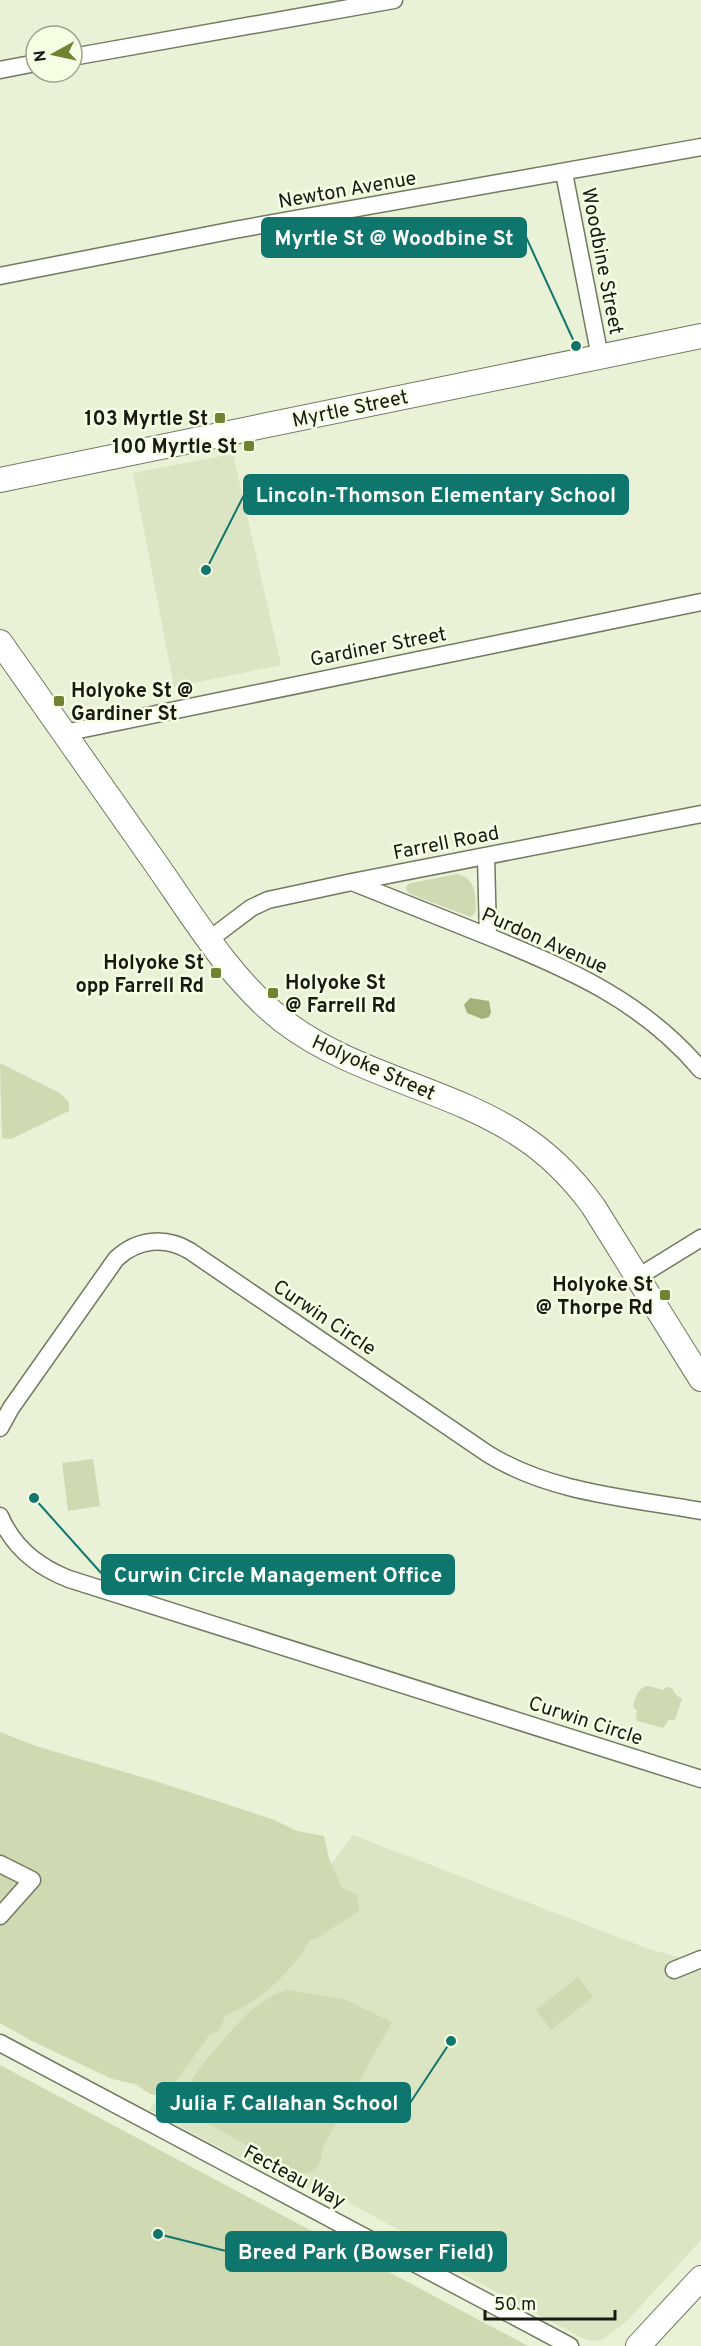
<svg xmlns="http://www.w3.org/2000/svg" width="701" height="2346" font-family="Overpass,sans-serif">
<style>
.built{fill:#dbe5c3}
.green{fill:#cfdab2}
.water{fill:#a3b278}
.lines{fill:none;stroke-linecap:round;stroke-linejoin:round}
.street-casing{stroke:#727961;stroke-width:19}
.secondary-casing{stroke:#727961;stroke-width:26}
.street{stroke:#fff;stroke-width:16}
.secondary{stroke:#fff;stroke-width:24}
.poi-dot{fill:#718333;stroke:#f6fee4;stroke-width:2}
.labels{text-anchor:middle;stroke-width:5;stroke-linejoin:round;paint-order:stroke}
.street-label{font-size:20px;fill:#181a11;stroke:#f6fee4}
.poi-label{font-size:20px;font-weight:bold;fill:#181a11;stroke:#f6fee4;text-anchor:end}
.leader{fill:none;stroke:#0f766e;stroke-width:2}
.callout-dot{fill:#0f766e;stroke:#f6fee4;stroke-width:2}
.callout{fill:#0f766e;stroke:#0f766e;stroke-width:2}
.callout-label{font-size:21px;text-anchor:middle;font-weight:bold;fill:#fff}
</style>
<rect width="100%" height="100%" fill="#e9f1d6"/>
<!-- built -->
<path class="built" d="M 233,454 L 281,665 L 174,687 L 133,473 Z
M 353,1835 L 649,1949 L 685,1959 L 701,1972 L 701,2240 L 627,2321 L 602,2340 L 591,2341 L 580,2337 L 455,2270 L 405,2233 L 312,2183 L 309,2187 L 235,2156 L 149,2110 Z"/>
<!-- green -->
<path class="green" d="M 458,874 C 477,880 475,895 476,911 L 471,917 L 410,894 L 406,890 L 407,885 L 411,883 Z
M 0,1063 L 60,1093 L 69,1102 L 69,1111 L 11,1139 L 2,1138 Z
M 93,1459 L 100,1506 L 68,1511 L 62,1463 Z
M 649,1686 L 663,1690 L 667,1687 L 672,1688 L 675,1694 L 682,1699 L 675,1720 L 669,1720 L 663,1728 L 638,1721 L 636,1719 L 637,1710 L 633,1707 C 636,1697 637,1687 649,1686 Z
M 0,1732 L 39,1747 L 152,1780 L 272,1819 L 297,1831 L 324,1836 L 329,1858 L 341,1887 L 357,1895 L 359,1911 L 317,1938 L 310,1940 C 291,1973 261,2001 226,2015 L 219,2031 L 210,2034 L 165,2097 L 150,2094 L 135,2084 L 112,2079 L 32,2041 L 0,2023 Z
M 578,1977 L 593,1997 L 551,2030 L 536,2010 Z
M 290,1990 L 346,2000 L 392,2022 L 323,2147 C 320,2166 317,2178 294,2172 L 191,2114 C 188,2108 185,2098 186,2091 C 188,2078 241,2018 253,2009 C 263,2001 277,1991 290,1990 Z
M 0,2065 L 528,2346 L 0,2346 Z"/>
<!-- water -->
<path class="water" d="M 470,998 L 489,1001 L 491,1012 L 489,1017 L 482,1019 L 467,1013 L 464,1005 Z"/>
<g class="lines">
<defs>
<path id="street" d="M 72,57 L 394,0
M 0,70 L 36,63
M 564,173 L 600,357
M 0,276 L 234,230 L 701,147
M 64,733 L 701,602
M 486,856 L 488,936
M 352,882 C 397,900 442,918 487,936 C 569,969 643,1001 701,1070
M 210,939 L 251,908 L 268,900 L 352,882 L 701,814
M 638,1277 L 701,1238
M 0,1428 L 11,1408 L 116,1259 C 137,1239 165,1236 190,1251 L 488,1454 C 551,1493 629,1498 701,1511
M 0,1516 C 13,1547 38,1567 69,1579 L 701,1779
M 0,1864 L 32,1880 L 0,1916
M 674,1970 L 701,1959
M 0,2043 L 570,2346"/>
<path id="secondary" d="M 0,480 L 701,336
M 0,642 C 51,715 103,788 154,861 C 192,915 229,978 282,1020 C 353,1075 445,1087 518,1134 C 548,1153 572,1177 593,1206 L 701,1379
M 638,2346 L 701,2278"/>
</defs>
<!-- street casing -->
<use href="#street" class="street-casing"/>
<!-- secondary casing -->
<use href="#secondary" class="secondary-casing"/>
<!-- street -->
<use href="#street" class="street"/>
<!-- secondary -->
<use href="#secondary" class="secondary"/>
</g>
<!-- markers -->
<g class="poi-dot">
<rect x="214" y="412" width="12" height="12" rx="3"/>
<rect x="243" y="440" width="12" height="12" rx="3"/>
<rect x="53" y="695" width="12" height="12" rx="3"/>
<rect x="210" y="967" width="12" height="12" rx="3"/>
<rect x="267" y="987" width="12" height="12" rx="3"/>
<rect x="659" y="1289" width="12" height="12" rx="3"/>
</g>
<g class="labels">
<!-- street labels -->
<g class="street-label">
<text transform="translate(347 189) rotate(-10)" y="7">Newton Avenue</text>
<text transform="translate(603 261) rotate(79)" y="7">Woodbine Street</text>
<text transform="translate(350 408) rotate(-12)" y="7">Myrtle Street</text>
<text transform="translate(378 646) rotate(-11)" y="7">Gardiner Street</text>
<text transform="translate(446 842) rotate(-11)" y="7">Farrell Road</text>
<text transform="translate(545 940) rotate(24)" y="7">Purdon Avenue</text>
<text transform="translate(374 1067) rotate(24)" y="7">Holyoke Street</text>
<text transform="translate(325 1317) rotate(34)" y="7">Curwin Circle</text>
<text transform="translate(586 1720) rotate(18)" y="7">Curwin Circle</text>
<text transform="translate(295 2176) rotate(28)" y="7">Fecteau Way</text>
</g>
<!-- poi labels -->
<g class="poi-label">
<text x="208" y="425">103 Myrtle St</text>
<text x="237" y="453">100 Myrtle St</text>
<text x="71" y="697" text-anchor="start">Holyoke St @<tspan x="71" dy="23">Gardiner St</tspan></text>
<text x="204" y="969">Holyoke St<tspan x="204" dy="23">opp Farrell Rd</tspan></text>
<text x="285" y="989" text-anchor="start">Holyoke St<tspan x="285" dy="23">@ Farrell Rd</tspan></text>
<text x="653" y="1291">Holyoke St<tspan x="653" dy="23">@ Thorpe Rd</tspan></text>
</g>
</g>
<!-- callouts -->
<path class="leader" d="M576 346L526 237M206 570L244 495M34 1498L102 1574M451 2041L410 2103M158 2234L226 2251"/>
<g class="callout-dot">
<circle cx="576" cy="346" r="6"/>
<circle cx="206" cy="570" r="6"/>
<circle cx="34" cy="1498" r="6"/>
<circle cx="451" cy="2041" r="6"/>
<circle cx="158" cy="2234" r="6"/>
</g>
<g class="callout">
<rect x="262" y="218" width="264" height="39" rx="6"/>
<rect x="244" y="475" width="384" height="39" rx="6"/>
<rect x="102" y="1555" width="352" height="39" rx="6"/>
<rect x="157" y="2083" width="253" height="39" rx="6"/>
<rect x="226" y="2232" width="280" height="39" rx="6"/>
</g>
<g class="callout-label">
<text x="394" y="245">Myrtle St @ Woodbine St</text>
<text x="436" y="502">Lincoln-Thomson Elementary School</text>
<text x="278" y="1582">Curwin Circle Management Office</text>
<text x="284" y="2110">Julia F. Callahan School</text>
<text x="366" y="2259">Breed Park (Bowser Field)</text>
</g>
<!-- north arrow -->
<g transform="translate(54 54) rotate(262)"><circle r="28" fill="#f6fee4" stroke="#9da390" stroke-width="1.5"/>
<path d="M0-4.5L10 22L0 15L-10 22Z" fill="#718333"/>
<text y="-9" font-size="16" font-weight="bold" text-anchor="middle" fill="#181a11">N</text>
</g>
<!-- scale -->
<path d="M485 2310v9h130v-9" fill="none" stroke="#181a11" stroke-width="3"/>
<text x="494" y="2310" font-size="18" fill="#181a11" stroke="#f6fee4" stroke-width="4.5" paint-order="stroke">50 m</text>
</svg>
